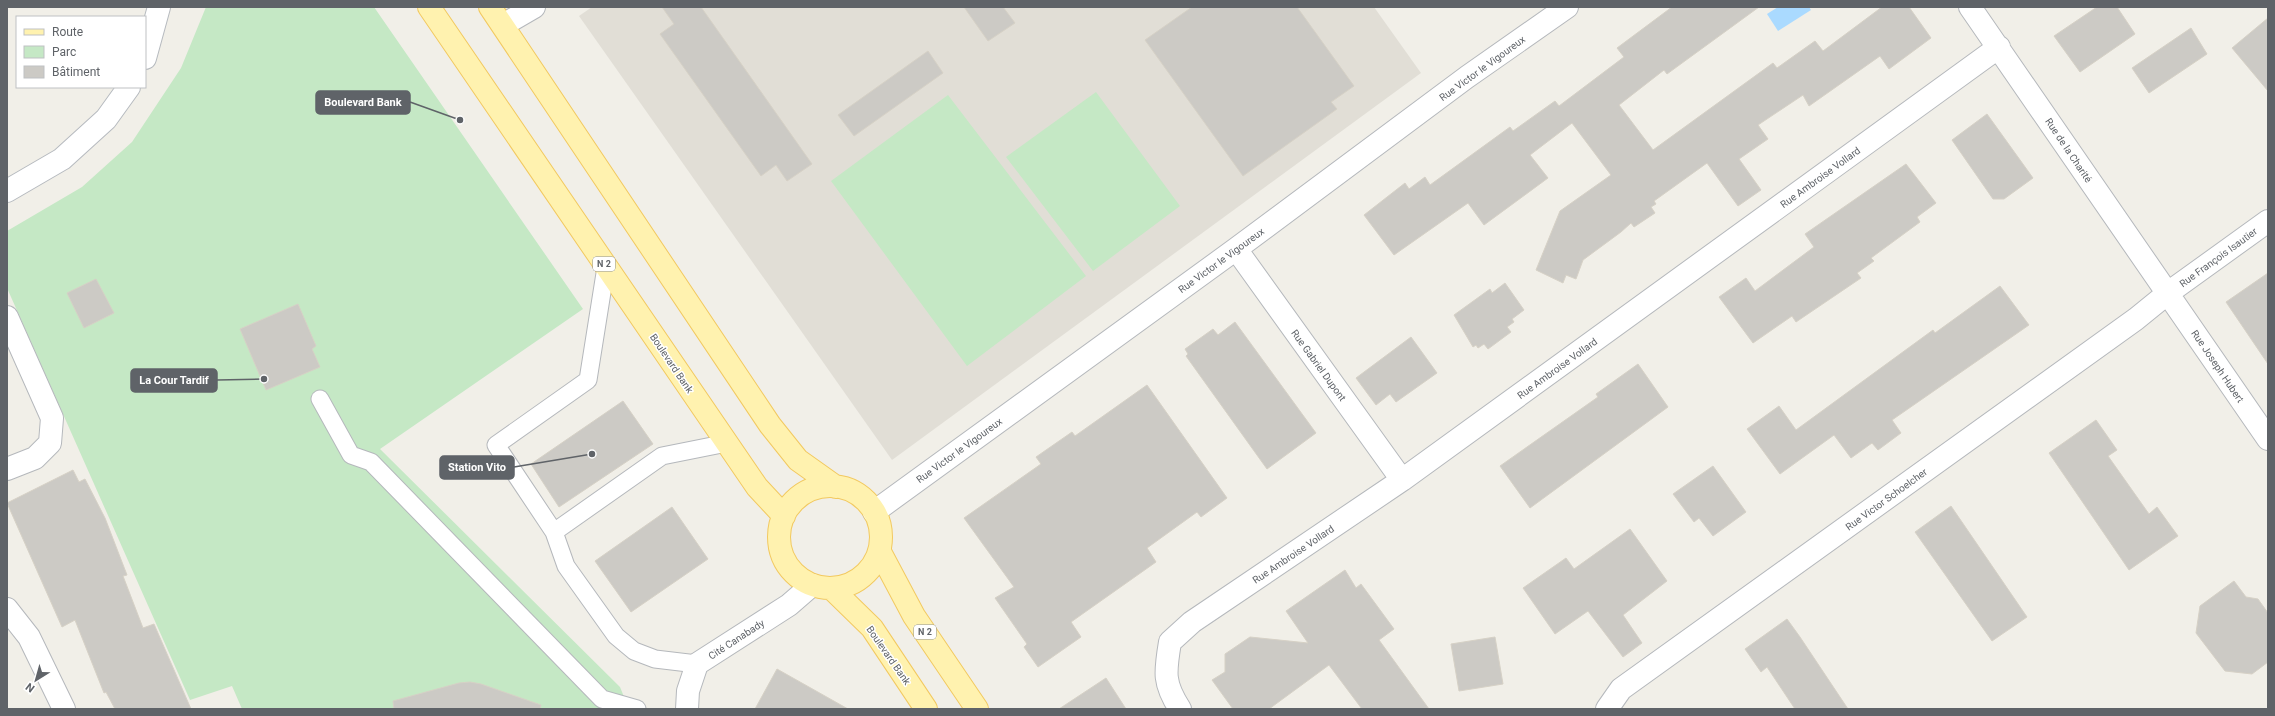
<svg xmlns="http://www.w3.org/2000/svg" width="2275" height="716" font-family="Roboto,sans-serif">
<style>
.education{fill:#e1ded6}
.green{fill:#c5e8c5}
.water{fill:#aadaff}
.building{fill:#cccac5;stroke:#d6d1c6}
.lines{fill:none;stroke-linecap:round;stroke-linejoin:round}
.service-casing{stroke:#b5b8bc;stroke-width:19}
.minor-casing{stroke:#b5b8bc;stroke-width:24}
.secondary-casing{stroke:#b6babf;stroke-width:24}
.primary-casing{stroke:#f2c960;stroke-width:24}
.service{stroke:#fff;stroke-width:17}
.minor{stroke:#fff;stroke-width:22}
.secondary{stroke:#fff;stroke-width:22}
.primary{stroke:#fff2af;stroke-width:22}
.labels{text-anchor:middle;stroke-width:3;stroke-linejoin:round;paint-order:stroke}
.shield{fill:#fff;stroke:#8f9295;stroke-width:1}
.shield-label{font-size:9px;font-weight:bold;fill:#5f6368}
.street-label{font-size:10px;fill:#5f6368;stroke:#fff}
.leader{fill:none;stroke:#5f6368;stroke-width:1.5}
.callout-dot{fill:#5f6368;stroke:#fff;stroke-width:1.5}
.callout{fill:#5f6368;stroke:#5f6368;stroke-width:1.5}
.callout-label{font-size:11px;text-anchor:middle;font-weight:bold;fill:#fff}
</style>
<rect width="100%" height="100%" fill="#f1efe8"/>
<!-- education -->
<path class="education" d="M 592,7 L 1374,7 L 1421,73 L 892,460 L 579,16 Z"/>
<!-- green -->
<path class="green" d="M 206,7 L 374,7 L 583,309 L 380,449 L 620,687 L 629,709 L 242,709 L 232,686 L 190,700 L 7,288 L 7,231 L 82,187 L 132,142 L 181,68 Z
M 1096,92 L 1180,206 L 1093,271 L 1006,157 Z
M 948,95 L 1086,276 L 967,366 L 831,181 Z"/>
<!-- water -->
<path class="water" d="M 1778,7 L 1809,7 L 1811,10 L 1778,31 L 1767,14 Z"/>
<!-- building -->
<path class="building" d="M 662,7 L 701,7 L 812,164 L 787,181 L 776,165 L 761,176 L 660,34 L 674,24 Z
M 964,7 L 1003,7 L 1015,23 L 988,41 Z
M 1192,7 L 1297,7 L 1354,86 L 1331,102 L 1337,109 L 1243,176 L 1145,40 Z
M 1672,7 L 1759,7 L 1667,74 L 1664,70 L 1619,105 L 1653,150 L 1773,63 L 1777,68 L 1815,41 L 1823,51 L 1882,7 L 1909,7 L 1931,38 L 1889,69 L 1880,56 L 1809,106 L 1803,95 L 1758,125 L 1768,139 L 1739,159 L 1761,190 L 1738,206 L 1707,163 L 1654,201 L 1656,204 L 1651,207 L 1655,213 L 1634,227 L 1631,223 L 1621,232 L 1583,260 L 1576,279 L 1566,275 L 1563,283 L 1536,270 L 1560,211 L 1611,175 L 1572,123 L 1530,155 L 1548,178 L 1484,225 L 1468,203 L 1394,255 L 1364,215 L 1405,183 L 1409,189 L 1425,177 L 1430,185 L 1510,127 L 1513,131 L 1555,101 L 1559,106 L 1624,57 L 1617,48 Z
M 2097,7 L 2117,7 L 2135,34 L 2080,72 L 2054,36 Z
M 2268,18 L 2268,91 L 2232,48 Z
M 2191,28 L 2207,54 L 2149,93 L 2132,68 Z
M 928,51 L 943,73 L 854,136 L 838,115 Z
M 1987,114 L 2033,178 L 2004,199 L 1993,199 L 1952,140 Z
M 1906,164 L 1936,203 L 1917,217 L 1920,222 L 1871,258 L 1874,261 L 1857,273 L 1861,278 L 1796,322 L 1792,316 L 1753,343 L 1719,297 L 1746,278 L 1755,291 L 1814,247 L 1805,234 Z
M 2268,273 L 2268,364 L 2226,302 Z
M 96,279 L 114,313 L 84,328 L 67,293 Z
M 1505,283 L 1524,310 L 1512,319 L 1514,322 L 1507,327 L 1511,332 L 1488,349 L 1484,344 L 1478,348 L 1476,345 L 1473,347 L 1454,315 L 1490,289 L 1492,293 Z
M 2000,286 L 2029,325 L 1892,420 L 1901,433 L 1878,450 L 1872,443 L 1851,458 L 1834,435 L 1780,474 L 1747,429 L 1779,406 L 1796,430 L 1933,330 L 1935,333 Z
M 298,304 L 316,346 L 312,349 L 320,367 L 266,390 L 240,329 Z
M 1235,322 L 1316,433 L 1267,469 L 1186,356 L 1188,354 L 1185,349 L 1213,329 L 1218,335 Z
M 1411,337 L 1437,373 L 1396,402 L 1390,394 L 1376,405 L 1356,378 Z
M 1638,364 L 1668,407 L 1530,508 L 1500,466 L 1598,397 L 1596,394 Z
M 1147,385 L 1227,498 L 1201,517 L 1197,512 L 1147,548 L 1156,562 L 1071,622 L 1081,637 L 1038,667 L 1024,647 L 1027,644 L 995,598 L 1014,587 L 964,518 L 1041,464 L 1036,457 L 1072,432 L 1075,436 Z
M 623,401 L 653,444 L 559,507 L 531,464 Z
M 2096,420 L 2117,450 L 2108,456 L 2149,514 L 2157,507 L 2178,536 L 2129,570 L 2049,453 Z
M 1713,466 L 1746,512 L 1713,536 L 1699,518 L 1694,522 L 1673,494 Z
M 73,470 L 79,482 L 85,479 L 105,518 L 127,575 L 123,576 L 143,628 L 154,624 L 191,709 L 115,709 L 106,692 L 104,693 L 75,620 L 62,627 L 7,503 Z
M 1951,506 L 2027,617 L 1992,641 L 1915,532 Z
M 672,507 L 708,559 L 631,612 L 595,561 Z
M 1630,529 L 1667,581 L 1623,615 L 1642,643 L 1623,657 L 1588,611 L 1555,634 L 1523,588 L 1566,558 L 1574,569 Z
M 1345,570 L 1356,588 L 1361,584 L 1394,629 L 1379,640 L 1429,709 L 1362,709 L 1329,665 L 1269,709 L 1233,709 L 1212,680 L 1225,672 L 1225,654 L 1250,637 L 1308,643 L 1286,611 Z
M 2234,581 L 2246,597 L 2258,599 L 2268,613 L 2268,662 L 2252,674 L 2225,671 L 2196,633 L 2200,606 Z
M 1787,619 L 1800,637 L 1848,709 L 1795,709 L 1767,667 L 1761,672 L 1745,649 Z
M 1495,637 L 1503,684 L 1459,691 L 1451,644 Z
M 777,669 L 848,709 L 755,709 Z
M 1106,678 L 1126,709 L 1059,709 Z
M 470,682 L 481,684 L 541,705 L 540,709 L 394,709 L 393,701 L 459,683 Z"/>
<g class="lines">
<defs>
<path id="service" d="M 606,267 L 588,380 L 496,445 L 554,532 L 662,456 L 727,443
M 320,399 L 351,455 L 371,462 L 602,699 L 637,709
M 554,532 L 566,566 L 616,636 L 634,651 L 655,659 L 697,664"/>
<path id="minor" d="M 1970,7 L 2268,439
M 503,25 L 534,7
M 1236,249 L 1402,480
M 7,317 L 52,418 L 50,443 L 35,458 L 7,469
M 874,512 L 1236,249 L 1467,77 L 1567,7
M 7,609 L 29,637 L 64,709
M 687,709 L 688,691 L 697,664 L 789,605 L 812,585
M 1180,709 C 1163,683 1165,672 1170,642 L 1192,622 L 1402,480 L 1999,47
M 1607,709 L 1621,689 L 2136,319 L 2168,293 L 2268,221"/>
<path id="secondary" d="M 145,58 L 159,7
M 7,191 L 62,159 L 106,119 L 129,87"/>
<path id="primary" d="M 429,7 L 757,487 L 784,516
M 490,7 L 770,425 L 798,460 L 836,487
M779 537a51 51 0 1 1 102 0a51 51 0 1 1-102 0Z
M 880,552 L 914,616 L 977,709
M 831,588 L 872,628 L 926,709"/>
</defs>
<!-- service casing -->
<use href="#service" class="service-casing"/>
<!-- minor casing -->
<use href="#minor" class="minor-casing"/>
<!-- secondary casing -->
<use href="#secondary" class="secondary-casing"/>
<!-- primary casing -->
<use href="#primary" class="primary-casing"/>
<!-- service -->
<use href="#service" class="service"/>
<!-- minor -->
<use href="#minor" class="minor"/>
<!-- secondary -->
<use href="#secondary" class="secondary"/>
<!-- primary -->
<use href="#primary" class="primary"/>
</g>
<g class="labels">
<!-- shield labels -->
<g class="shield">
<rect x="593" y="257" width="22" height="14" rx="3"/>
<rect x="914" y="625" width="22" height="14" rx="3"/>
</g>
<g class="shield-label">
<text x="604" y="267">N 2</text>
<text x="925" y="635">N 2</text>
</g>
<!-- street labels -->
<g class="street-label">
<text transform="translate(1482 68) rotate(-36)" y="4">Rue Victor le Vigoureux</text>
<text transform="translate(2069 150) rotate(56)" y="4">Rue de la Charité</text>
<text transform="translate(1820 177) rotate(-36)" y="4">Rue Ambroise Vollard</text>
<text transform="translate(2218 257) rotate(-36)" y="4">Rue François Isautier</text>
<text transform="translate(1221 260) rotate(-36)" y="4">Rue Victor le Vigoureux</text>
<text transform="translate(672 363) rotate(56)" y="4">Boulevard Bank</text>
<text transform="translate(1319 365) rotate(54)" y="4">Rue Gabriel Dupont</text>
<text transform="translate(2218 366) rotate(56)" y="4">Rue Joseph Hubert</text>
<text transform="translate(1557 368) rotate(-36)" y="4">Rue Ambroise Vollard</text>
<text transform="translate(959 450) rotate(-36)" y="4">Rue Victor le Vigoureux</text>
<text transform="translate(1886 499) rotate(-36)" y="4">Rue Victor Schoelcher</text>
<text transform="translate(1293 554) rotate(-34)" y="4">Rue Ambroise Vollard</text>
<text transform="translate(736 639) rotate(-33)" y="4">Cité Canabady</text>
<text transform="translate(889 655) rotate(55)" y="4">Boulevard Bank</text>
</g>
</g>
<!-- callouts -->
<path class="leader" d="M460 120L410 102M264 379L217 380M592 454L514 467"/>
<g class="callout-dot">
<circle cx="460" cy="120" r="4"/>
<circle cx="264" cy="379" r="4"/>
<circle cx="592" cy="454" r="4"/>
</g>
<g class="callout">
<rect x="316" y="91" width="94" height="23" rx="4"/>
<rect x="131" y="369" width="86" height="23" rx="4"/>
<rect x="440" y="456" width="74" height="23" rx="4"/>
</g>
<g class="callout-label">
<text x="363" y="106">Boulevard Bank</text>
<text x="174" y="384">La Cour Tardif</text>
<text x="477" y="471">Station Vito</text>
</g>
<!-- border -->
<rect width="2275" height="716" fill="none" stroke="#5f6368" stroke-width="16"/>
<!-- legend -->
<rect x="16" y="16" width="130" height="72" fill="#ffffff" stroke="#bfc1c3"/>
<rect x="24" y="29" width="20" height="6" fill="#fff2af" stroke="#bfc1c3"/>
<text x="52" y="36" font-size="12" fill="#5f6368">Route</text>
<rect x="24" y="46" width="20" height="12" fill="#c5e8c5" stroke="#bfc1c3"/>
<text x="52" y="56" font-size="12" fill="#5f6368">Parc</text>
<rect x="24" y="66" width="20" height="12" fill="#cccac5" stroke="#bfc1c3"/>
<text x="52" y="76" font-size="12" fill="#5f6368">Bâtiment</text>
<!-- north arrow -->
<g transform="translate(36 680) rotate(217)" stroke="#ffffff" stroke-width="3" paint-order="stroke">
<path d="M0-3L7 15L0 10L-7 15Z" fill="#5f6368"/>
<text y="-6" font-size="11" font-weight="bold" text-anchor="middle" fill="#5f6368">N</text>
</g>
</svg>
